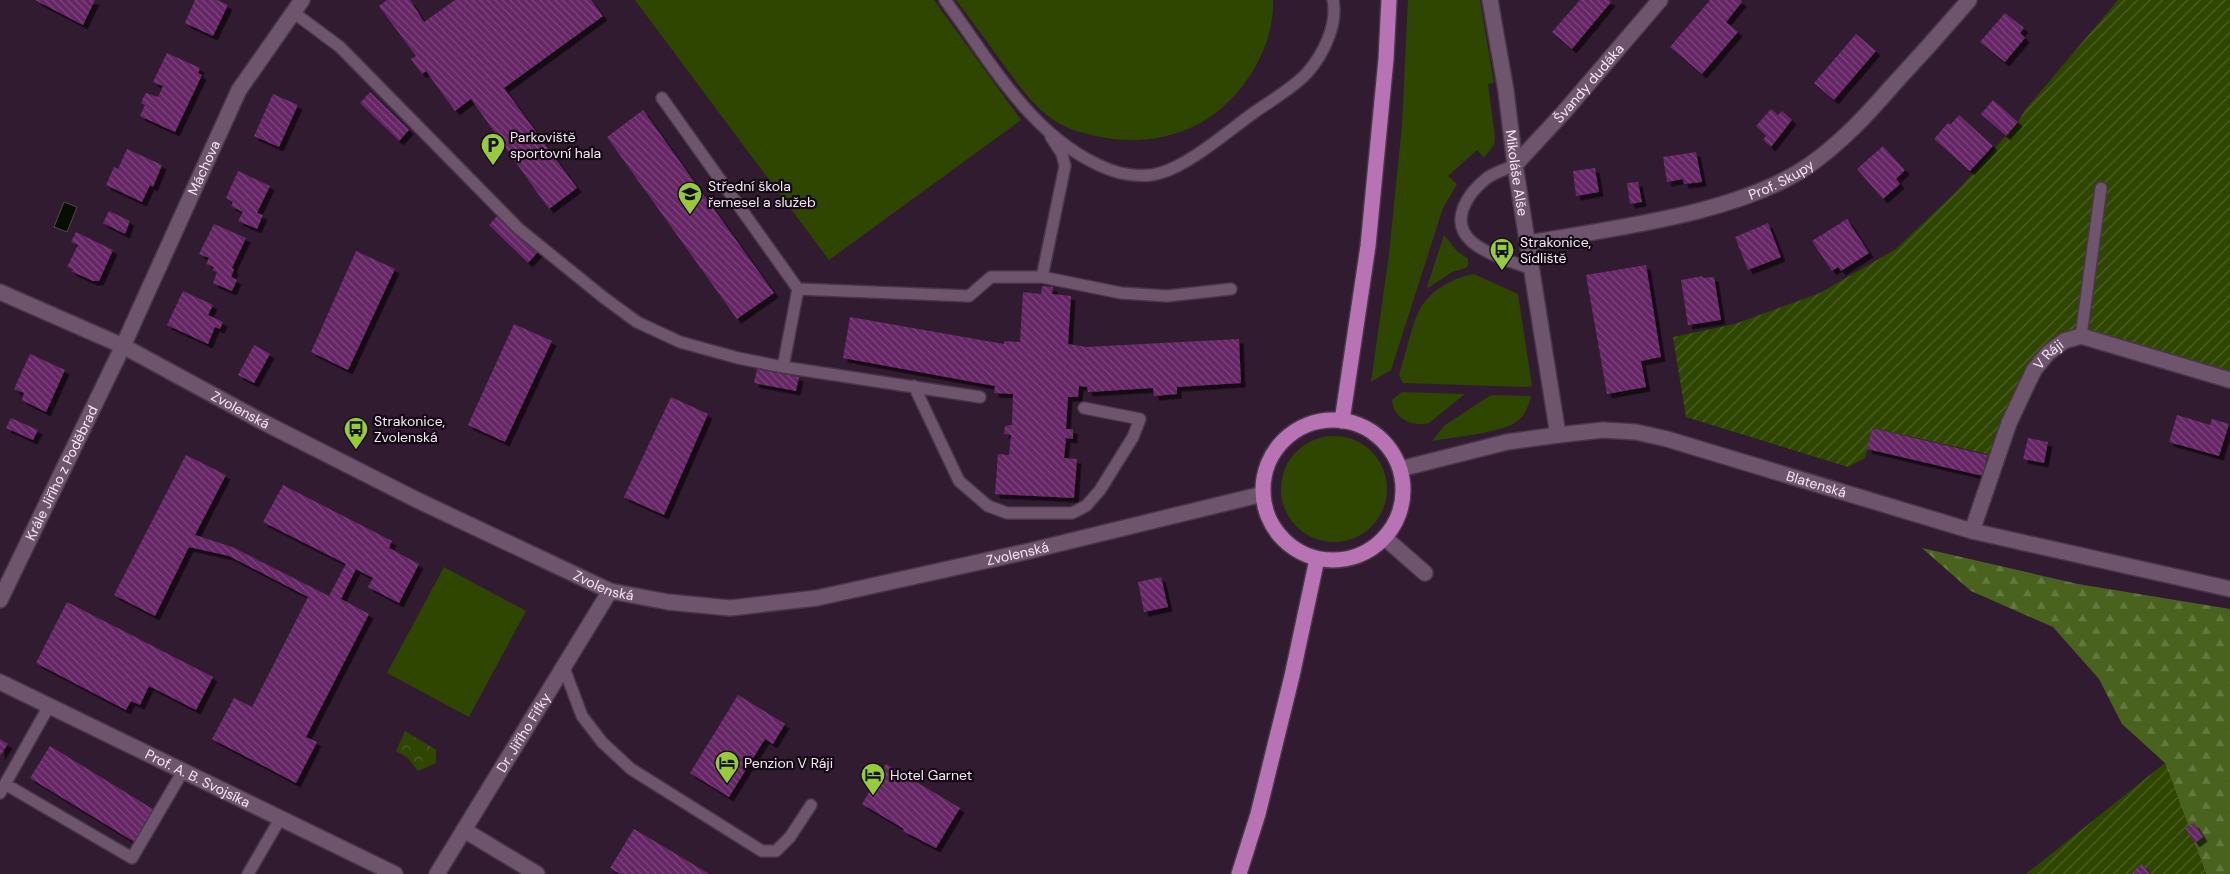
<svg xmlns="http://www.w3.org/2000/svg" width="2230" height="874" font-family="'DM Sans',sans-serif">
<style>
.grass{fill:#2f4600}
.forest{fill:url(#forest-firs)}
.park{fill:url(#park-crowns)}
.garden{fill:url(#garden-furrows)}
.water{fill:#050e00;stroke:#4d4f4a}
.building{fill:url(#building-back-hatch);filter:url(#shadow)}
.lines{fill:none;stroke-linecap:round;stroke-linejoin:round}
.lane-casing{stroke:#493749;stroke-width:14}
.street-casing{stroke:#493749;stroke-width:18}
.secondary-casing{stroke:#493749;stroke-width:18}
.primary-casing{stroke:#493749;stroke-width:18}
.lane{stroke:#6e556d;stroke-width:11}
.street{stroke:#6e556d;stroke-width:15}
.secondary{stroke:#6e556d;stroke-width:15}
.primary{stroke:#b773b4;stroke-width:15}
.labels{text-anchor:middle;stroke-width:4.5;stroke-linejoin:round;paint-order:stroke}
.street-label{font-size:14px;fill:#f6e7f5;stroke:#130a13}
.poi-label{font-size:14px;fill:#f6e7f5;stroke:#130a13;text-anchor:start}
</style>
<defs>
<pattern id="forest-firs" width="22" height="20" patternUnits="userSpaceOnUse" patternTransform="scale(1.25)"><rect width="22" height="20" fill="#49631e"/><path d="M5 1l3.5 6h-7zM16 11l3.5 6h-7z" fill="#64793f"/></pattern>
<pattern id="park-crowns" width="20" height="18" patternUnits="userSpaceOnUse" patternTransform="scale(1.25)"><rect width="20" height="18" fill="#2f4600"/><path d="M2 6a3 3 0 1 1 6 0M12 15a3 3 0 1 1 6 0" fill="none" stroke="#4e6126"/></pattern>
<pattern id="garden-furrows" width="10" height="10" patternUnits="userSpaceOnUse" patternTransform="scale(1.25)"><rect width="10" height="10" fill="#2f4600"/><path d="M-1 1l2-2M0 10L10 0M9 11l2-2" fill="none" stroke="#4e6126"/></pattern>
<pattern id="building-back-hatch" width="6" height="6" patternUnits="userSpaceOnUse" patternTransform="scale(1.25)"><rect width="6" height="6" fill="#662665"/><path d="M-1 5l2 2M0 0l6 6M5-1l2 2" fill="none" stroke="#7c467c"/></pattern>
<filter id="shadow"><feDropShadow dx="4.5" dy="4.5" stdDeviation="0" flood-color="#0009"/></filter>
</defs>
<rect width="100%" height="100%" fill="#311b30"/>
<!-- grass -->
<path class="grass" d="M 635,0 L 934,0 L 1021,120 L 829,260 Z
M 956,0 L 1273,0 C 1275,52 1236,109 1188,129 C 1159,141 1127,143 1096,136 C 1083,133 1071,130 1060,124 C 1035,110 1020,86 1003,64 C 988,43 972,21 956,0 Z
M 1408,0 L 1480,0 L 1494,83 L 1488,84 L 1495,137 L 1494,145 L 1484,158 L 1477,150 L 1448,176 L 1457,184 L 1443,208 L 1391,370 L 1371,382 L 1389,254 L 1402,125 Z
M 1444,235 L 1457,251 L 1468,259 L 1468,265 L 1466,268 L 1452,272 L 1428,288 L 1427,287 Z
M 1474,274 L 1518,294 L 1532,386 L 1527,387 L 1403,383 L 1399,375 C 1405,357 1412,324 1420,309 C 1430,290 1455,277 1474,274 Z
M 1402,392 L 1465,394 L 1429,423 C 1413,427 1393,419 1392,400 Z
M 1491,395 L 1531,396 C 1529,404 1526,414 1519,420 C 1504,433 1453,437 1432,441 L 1445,425 Z
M1281 489a53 53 0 1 1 106 0a53 53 0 1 1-106 0Z
M 444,567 L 526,611 L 469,717 L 387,673 Z"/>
<!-- forest -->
<path class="forest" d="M 1922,548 L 2078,584 L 2230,609 L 2230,874 L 2206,874 L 2165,763 L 2122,724 L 2099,679 L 2053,627 L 1971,591 Z"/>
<!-- park -->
<path class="park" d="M 405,731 L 436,750 L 436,763 L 418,771 L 408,758 L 396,751 Z"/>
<!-- garden -->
<path class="garden" d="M 2118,0 L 2230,0 L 2230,375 L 2100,337 L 2039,352 L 1983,476 L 1987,454 L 1873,428 L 1865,458 L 1848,467 L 1686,417 L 1673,337 L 1735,324 L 1820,293 L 1896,249 L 1959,189 L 2018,122 L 2025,110 Z
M 2165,763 L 2206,874 L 2026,874 Z"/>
<!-- water -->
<path class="water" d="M 64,202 L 77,207 L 67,232 L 54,227 Z"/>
<!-- building -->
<path class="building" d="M 35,0 L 95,0 L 83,25 Z
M 195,0 L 217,0 L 228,5 L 213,36 L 185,23 Z
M 387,0 L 410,0 L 424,22 L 455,0 L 591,0 L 603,16 L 504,88 L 577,188 L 549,209 L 471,99 L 455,111 L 426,71 L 422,74 L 411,59 L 416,56 L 379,6 Z
M 1580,0 L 1609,0 L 1611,2 L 1572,49 L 1552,32 Z
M 1710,0 L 1740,0 L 1742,2 L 1726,22 L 1738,32 L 1702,74 L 1670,47 Z
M 2005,13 L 2024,28 L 2020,33 L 2025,38 L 2005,62 L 1980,42 Z
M 1856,34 L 1876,51 L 1834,100 L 1814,83 Z
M 167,53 L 200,68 L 198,73 L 202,75 L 175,132 L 140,116 L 145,105 L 141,103 L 144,96 L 146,93 L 158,97 L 163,86 L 153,82 Z
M 370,92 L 409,130 L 399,141 L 360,103 Z
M 273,94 L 298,105 L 279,147 L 254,136 Z
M 1993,100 L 2018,122 L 2006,136 L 1981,114 Z
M 1771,109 L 1778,115 L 1782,111 L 1792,120 L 1771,147 L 1763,140 L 1766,136 L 1756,126 Z
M 643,110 L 774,293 L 737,319 L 607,137 Z
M 1959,115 L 1993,146 L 1970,171 L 1934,139 L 1946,125 L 1949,123 L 1951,124 Z
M 1883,146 L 1905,170 L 1896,179 L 1900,184 L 1883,199 L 1857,169 Z
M 127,149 L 162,165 L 153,187 L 150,185 L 142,202 L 106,185 L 114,167 L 118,169 Z
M 1696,152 L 1702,182 L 1684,184 L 1683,179 L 1667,182 L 1663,157 Z
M 1595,168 L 1599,192 L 1576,196 L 1573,171 Z
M 238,171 L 270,186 L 257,213 L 263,215 L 257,229 L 238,221 L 243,212 L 231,206 L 233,202 L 226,198 Z
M 1638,182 L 1642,202 L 1630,204 L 1627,183 Z
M 109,211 L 130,221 L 125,234 L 103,223 Z
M 499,214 L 539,251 L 528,263 L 489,225 Z
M 1847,219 L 1869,253 L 1841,271 L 1838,267 L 1832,271 L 1812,241 Z
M 1768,223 L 1781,257 L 1748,270 L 1735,237 Z
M 214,224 L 246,238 L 232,268 L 234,269 L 231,277 L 237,280 L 232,291 L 213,283 L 217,272 L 212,270 L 214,267 L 206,264 L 209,258 L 199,254 Z
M 76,232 L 113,250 L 99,281 L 93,281 L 71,271 L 73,269 L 67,267 L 78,245 L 71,242 Z
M 356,251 L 395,269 L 348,370 L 311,352 Z
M 1646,265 L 1661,357 L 1641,361 L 1646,387 L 1607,394 L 1586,275 Z
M 1702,276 L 1703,278 L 1714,277 L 1721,320 L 1688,325 L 1681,280 Z
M 1042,286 L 1053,287 L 1052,294 L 1071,296 L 1068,344 L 1086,347 L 1239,339 L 1241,383 L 1177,387 L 1177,394 L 1154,396 L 1153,388 L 1088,392 L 1087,387 L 1079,386 L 1078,397 L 1068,397 L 1066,429 L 1073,429 L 1073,439 L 1066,438 L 1064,458 L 1077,459 L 1074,498 L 995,494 L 998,454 L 1009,455 L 1011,435 L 1004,434 L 1005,426 L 1012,425 L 1013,394 L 994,393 L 995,386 L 843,358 L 850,317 L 1004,344 L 1004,341 L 1020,342 L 1023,292 L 1041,294 Z
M 183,291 L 213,305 L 208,315 L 223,322 L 220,329 L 215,327 L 208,344 L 167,325 Z
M 514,324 L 552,341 L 505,442 L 468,425 Z
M 254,345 L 270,354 L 254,383 L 238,375 Z
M 30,354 L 65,370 L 46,412 L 22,400 L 24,393 L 14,389 Z
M 757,369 L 799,377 L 796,391 L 754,383 Z
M 671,397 L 708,414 L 664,515 L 624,497 Z
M 2177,415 L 2210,425 L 2212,419 L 2229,424 L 2219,456 L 2169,442 Z
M 11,418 L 38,430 L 33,440 L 6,428 Z
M 1872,428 L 1987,455 L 1983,476 L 1867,449 Z
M 2028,438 L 2048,442 L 2044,463 L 2023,459 Z
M 186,455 L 226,475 L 195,535 L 232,547 L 329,596 L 346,564 L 263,522 L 283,485 L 392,541 L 389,548 L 419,564 L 399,603 L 368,587 L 373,578 L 356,569 L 341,599 L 369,614 L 306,737 L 317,742 L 296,783 L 212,739 L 234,698 L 252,707 L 308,597 L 229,556 L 189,547 L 155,616 L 114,595 Z
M 1161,577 L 1168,607 L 1144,612 L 1138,582 Z
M 67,602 L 213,677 L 196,710 L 149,686 L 140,705 L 131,701 L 126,710 L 36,663 Z
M 738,695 L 785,724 L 773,744 L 765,739 L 729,797 L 690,773 Z
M 0,739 L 8,744 L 0,756 Z
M 50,746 L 156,811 L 136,843 L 30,778 Z
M 886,764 L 960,808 L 936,848 L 903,831 L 904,829 L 862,804 Z
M 2194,823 L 2203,837 L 2195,843 L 2185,828 Z
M 634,829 L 686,860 L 709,874 L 620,874 L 610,868 Z
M 2142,864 L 2150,874 L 2133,874 L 2132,872 Z"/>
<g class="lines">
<defs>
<path id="lane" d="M 945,0 C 991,62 1032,139 1108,169 C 1123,175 1145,178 1160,173 C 1189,165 1227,132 1252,114 C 1270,101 1292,89 1307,73 C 1323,55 1338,25 1333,0
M 293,12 L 340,47 L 519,229 L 603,297 L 637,322 L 680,342 L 738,358 L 783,367 L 980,397
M 662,98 L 798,289
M 1515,165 C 1507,169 1495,172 1487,178 C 1468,193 1448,221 1472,242 C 1488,255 1512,262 1532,269
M 1042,277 L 1065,166 L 1062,154 L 1051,137
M 2081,336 L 2101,188
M 783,367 L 798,289 L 969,296 L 991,277 L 1042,277 L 1121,293 L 1167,296 L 1231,289
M 914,386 L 959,481 L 988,506 L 1007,513 L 1072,513 L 1086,506 L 1100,490 L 1133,437 L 1140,419 L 1084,408
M 564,668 L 582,716 L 602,742 L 631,769 L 762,851 L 776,851 L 790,837 L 811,805
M 5,784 L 132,858 L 183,771
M 0,793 L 49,706
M 248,874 L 280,819"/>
<g id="street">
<path id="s1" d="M 1490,0 L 1506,91 L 1515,165 L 1558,435"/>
<path id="s2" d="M 1515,165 L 1564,112 L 1660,0"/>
<path id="s3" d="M 1529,243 C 1612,228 1738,214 1808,166 C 1841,143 1867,115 1893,85 C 1919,57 1944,29 1969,0"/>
<path id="s4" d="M 0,292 L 123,346 L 261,421 L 417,500 L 557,566 L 610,591 L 668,602 L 730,608 L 817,598 L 1025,552 L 1263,494"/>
<path id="s5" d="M 1972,531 L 2009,423 L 2034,370 L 2048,353 L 2064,341 L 2081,336 L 2230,380"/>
<path d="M 1385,538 L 1425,573"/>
<path id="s6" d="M 0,600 L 123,346 L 239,90 L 302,0"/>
<path id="s7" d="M 0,682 L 395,874"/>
<path d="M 464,830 L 537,874"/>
<path id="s8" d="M 437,874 L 610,591"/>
</g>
<g id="secondary">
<path id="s9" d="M 1400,469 L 1507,442 L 1558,435 L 1603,430 L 1636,432 L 1667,439 L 1972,531 L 2230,589"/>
</g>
<path id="primary" d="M1263 490a70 70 0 1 1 140 0a70 70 0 1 1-140 0Z
M 1342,421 L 1368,246 L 1386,59 L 1389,0
M 1239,874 L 1258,814 L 1292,676 L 1317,559"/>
</defs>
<!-- lane casing -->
<use href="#lane" class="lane-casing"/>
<!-- street casing -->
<use href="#street" class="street-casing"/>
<!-- secondary casing -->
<use href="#secondary" class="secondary-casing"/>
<!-- primary casing -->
<use href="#primary" class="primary-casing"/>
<!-- lane -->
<use href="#lane" class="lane"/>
<!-- street -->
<use href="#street" class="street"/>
<!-- secondary -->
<use href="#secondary" class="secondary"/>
<!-- primary -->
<use href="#primary" class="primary"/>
</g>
<!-- icons -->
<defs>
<symbol id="parking-pin" viewBox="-11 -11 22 30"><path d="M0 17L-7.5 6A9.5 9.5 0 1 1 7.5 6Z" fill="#97cc38" stroke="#130a13"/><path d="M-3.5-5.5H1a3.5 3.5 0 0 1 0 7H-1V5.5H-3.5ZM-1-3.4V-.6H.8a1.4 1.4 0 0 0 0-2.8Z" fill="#111"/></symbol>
<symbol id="school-pin" viewBox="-11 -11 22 30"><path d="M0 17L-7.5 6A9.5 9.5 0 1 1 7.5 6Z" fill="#97cc38" stroke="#130a13"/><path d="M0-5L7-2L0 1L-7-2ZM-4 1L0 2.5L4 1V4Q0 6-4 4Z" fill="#111"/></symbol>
<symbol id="bus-pin" viewBox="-11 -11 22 30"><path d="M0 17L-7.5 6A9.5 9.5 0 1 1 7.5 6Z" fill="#97cc38" stroke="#130a13"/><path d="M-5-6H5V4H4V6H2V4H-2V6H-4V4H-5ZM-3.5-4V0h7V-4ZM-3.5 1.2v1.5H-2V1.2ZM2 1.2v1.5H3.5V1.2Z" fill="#111"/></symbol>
<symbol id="hotel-pin" viewBox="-11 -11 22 30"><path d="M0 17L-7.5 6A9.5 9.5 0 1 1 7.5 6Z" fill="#97cc38" stroke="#130a13"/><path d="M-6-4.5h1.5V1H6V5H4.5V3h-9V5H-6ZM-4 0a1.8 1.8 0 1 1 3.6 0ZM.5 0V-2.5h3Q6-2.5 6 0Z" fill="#111"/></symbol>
</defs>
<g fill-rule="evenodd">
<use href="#parking-pin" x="479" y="131" width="28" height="38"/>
<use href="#school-pin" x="676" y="180" width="28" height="38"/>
<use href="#bus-pin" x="1488" y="236" width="28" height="38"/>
<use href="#bus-pin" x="342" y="415" width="28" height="38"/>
<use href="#hotel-pin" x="713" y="749" width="28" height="38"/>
<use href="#hotel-pin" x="859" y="761" width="28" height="38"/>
</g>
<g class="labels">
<!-- street labels -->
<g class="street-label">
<text dy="5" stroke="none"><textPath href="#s2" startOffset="110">Švandy dudáka</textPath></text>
<text dy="5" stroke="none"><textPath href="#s6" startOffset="478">Máchova</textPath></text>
<text dy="5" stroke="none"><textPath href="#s1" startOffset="175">Mikoláše Alše</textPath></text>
<text dy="5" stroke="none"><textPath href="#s3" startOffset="261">Prof. Skupy</textPath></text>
<text dy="5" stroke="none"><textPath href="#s5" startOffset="194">V Ráji</textPath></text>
<text dy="5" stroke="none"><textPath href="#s4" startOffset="268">Zvolenská</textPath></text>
<text dy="5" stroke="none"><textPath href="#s6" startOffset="141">Krále Jiřího z Poděbrad</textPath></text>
<text dy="5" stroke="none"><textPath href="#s9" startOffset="428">Blatenská</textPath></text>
<text dy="5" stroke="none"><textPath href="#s4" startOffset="1094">Zvolenská</textPath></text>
<text dy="5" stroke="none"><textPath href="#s4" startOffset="672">Zvolenská</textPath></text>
<text dy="5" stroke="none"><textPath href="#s8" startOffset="166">Dr. Jiřího Fifky</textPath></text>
<text dy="5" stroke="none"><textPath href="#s7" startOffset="220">Prof. A. B. Svojsíka</textPath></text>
</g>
<!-- poi labels -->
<g class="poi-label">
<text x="510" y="142">Parkoviště<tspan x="510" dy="16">sportovní hala</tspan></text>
<text x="708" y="191">Střední škola<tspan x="708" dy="16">řemesel a služeb</tspan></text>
<text x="1520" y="247">Strakonice,<tspan x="1520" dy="16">Sídliště</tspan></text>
<text x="374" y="426">Strakonice,<tspan x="374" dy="16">Zvolenská</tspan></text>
<text x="744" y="768">Penzion V Ráji</text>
<text x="890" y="780">Hotel Garnet</text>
</g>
</g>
</svg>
